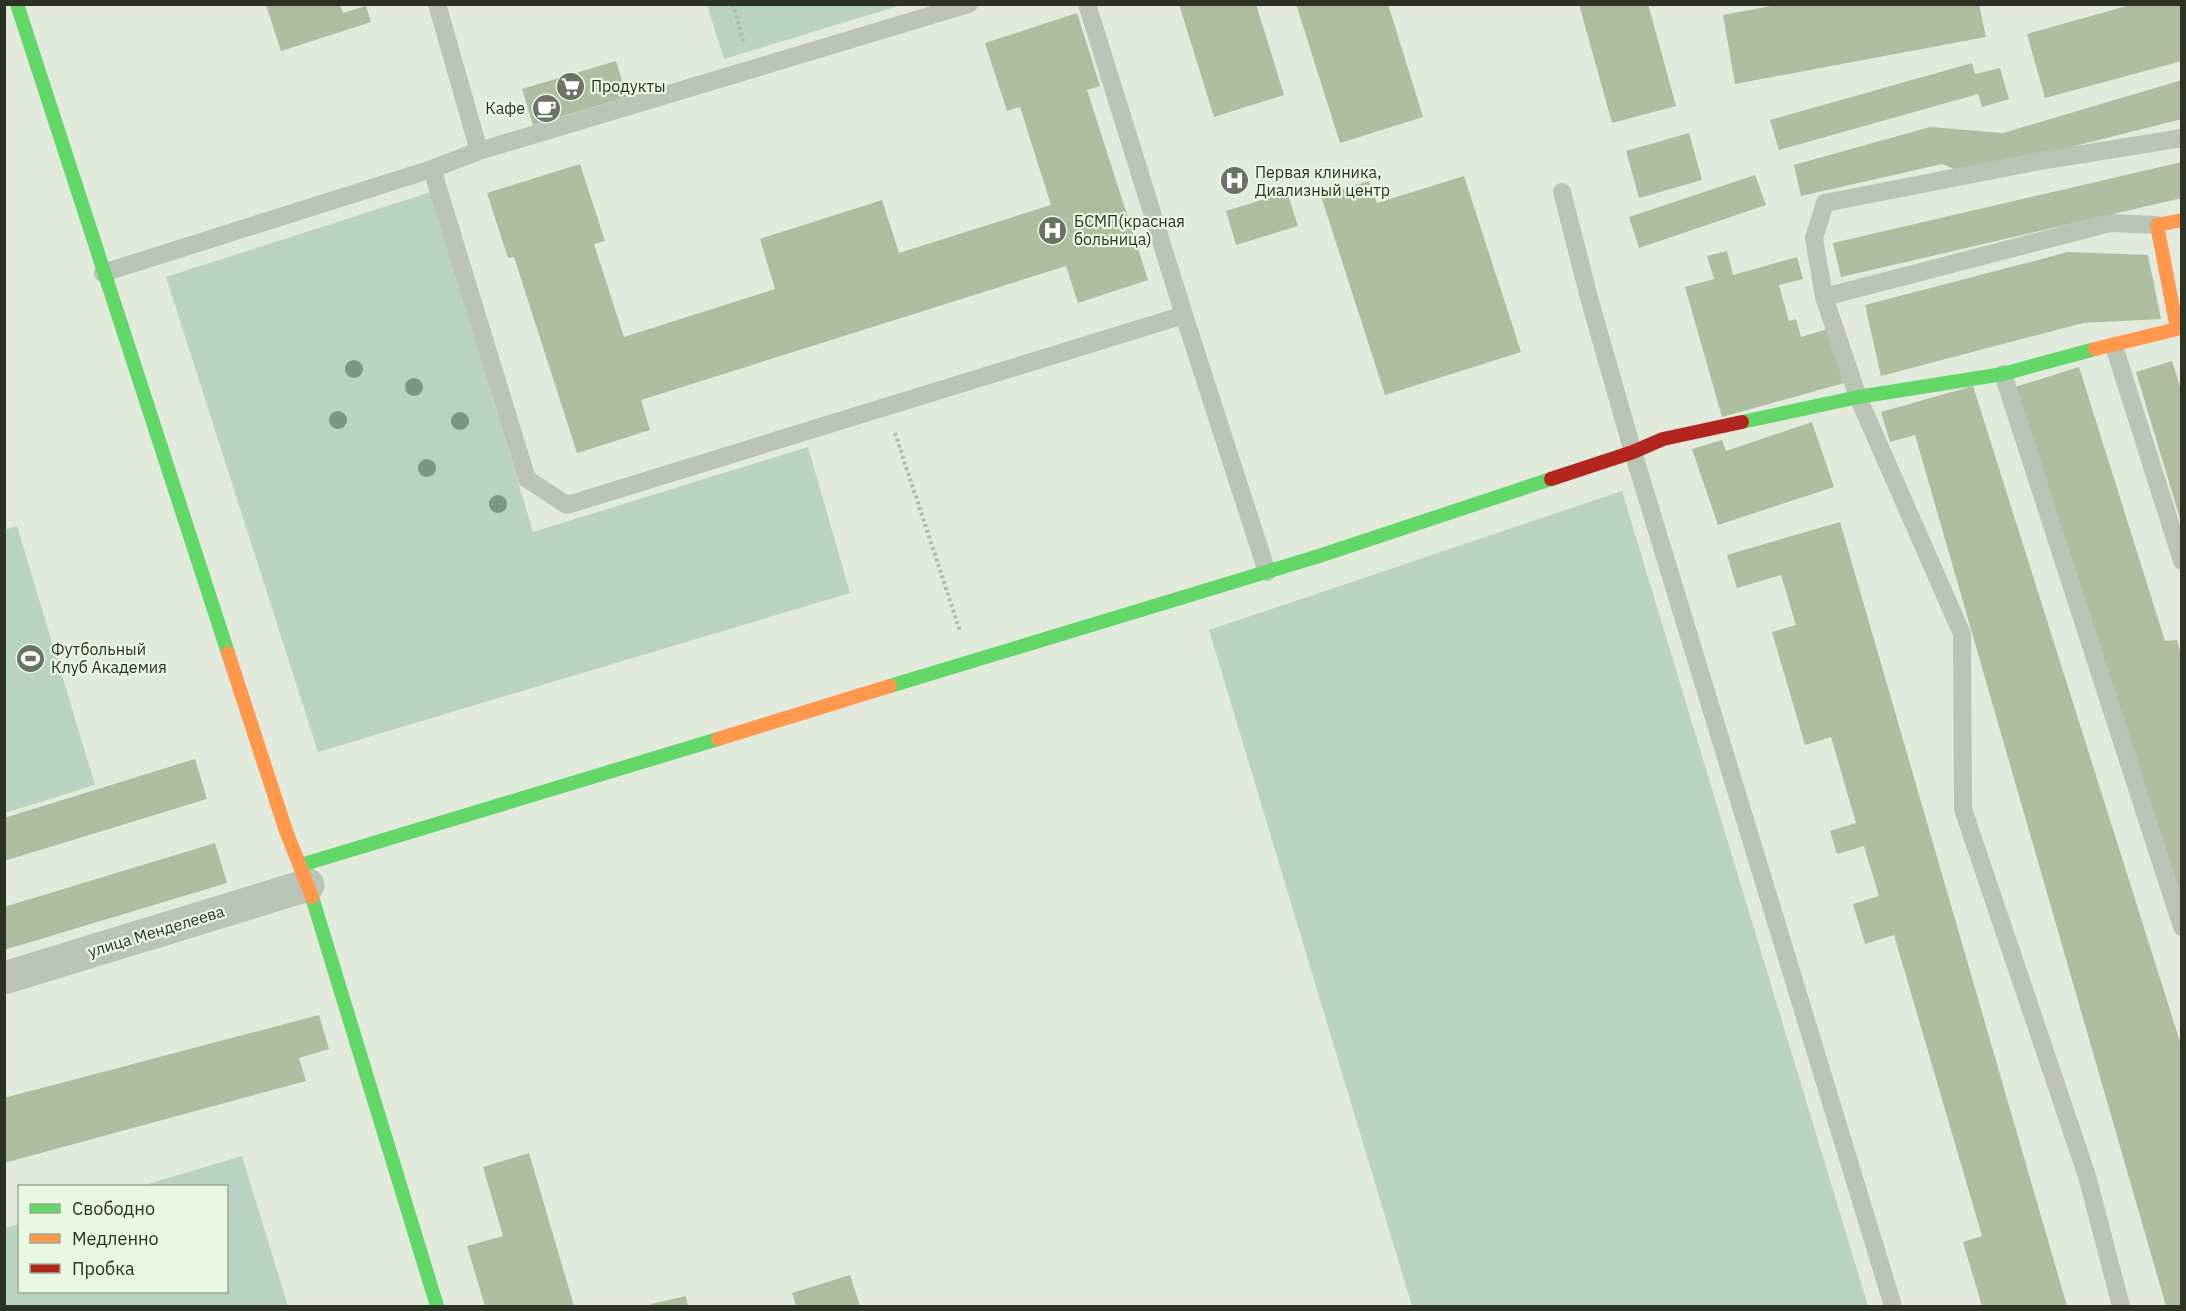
<svg xmlns="http://www.w3.org/2000/svg" width="2186" height="1311" font-family="'IBM Plex Sans',sans-serif">
<style>
.green{fill:#b9d2c2}
.building{fill:#aebd9f}
.lines{fill:none;stroke-linecap:round;stroke-linejoin:round}
.path{stroke:#b2baad;stroke-width:4;stroke-dasharray:3 3;stroke-linecap:butt}
.lane{stroke:#bbc3b6;stroke-width:18}
.street{stroke:#bbc3b6;stroke-width:33}
.fast{stroke:#63d668;stroke-width:14}
.slow{stroke:#ff974d;stroke-width:14}
.jam{stroke:#b3261e;stroke-width:14}
.tree{fill:#7c9587}
.labels{text-anchor:middle;stroke-width:4.5;stroke-linejoin:round;paint-order:stroke}
.poi-label{font-size:16px;fill:#2c3325;stroke:#e8f8e3;text-anchor:start}
.street-label{font-size:16px;fill:#2c3325;stroke:#e8f8e3}
</style>
<rect width="100%" height="100%" fill="#e1eadd"/>
<!-- green -->
<path class="green" d="M 707,5 L 707,4 L 901,5 L 724,59 Z
M 431,192 L 533,532 L 808,447 L 850,593 L 318,752 L 166,277 Z
M 1622,491 L 1868,1306 L 1412,1306 L 1209,630 Z
M 17,526 L 95,785 L 5,813 L 4,530 Z
M 242,1156 L 288,1306 L 5,1306 L 5,1228 L 19,1224 L 20,1292 L 226,1292 L 226,1186 L 142,1186 Z"/>
<!-- building -->
<path class="building" d="M 1179,4 L 1256,4 L 1284,95 L 1214,117 Z
M 1296,4 L 1388,4 L 1423,117 L 1340,143 Z
M 1579,4 L 1648,4 L 1676,106 L 1612,123 Z
M 1781,4 L 1979,4 L 1986,37 L 1735,84 L 1723,15 Z
M 2134,4 L 2182,4 L 2182,61 L 2045,98 L 2027,34 Z
M 266,5 L 340,5 L 343,13 L 366,6 L 371,22 L 281,51 Z
M 1077,13 L 1100,86 L 1087,90 L 1148,280 L 1078,303 L 1066,266 L 641,400 L 650,430 L 577,453 L 514,257 L 508,258 L 487,193 L 580,164 L 605,241 L 594,244 L 624,337 L 775,289 L 760,239 L 882,200 L 899,253 L 1051,205 L 1020,107 L 1007,111 L 985,43 Z
M 616,61 L 627,97 L 533,125 L 522,89 Z
M 1972,63 L 1975,74 L 2000,68 L 2009,99 L 1982,107 L 1978,94 L 1779,150 L 1770,120 Z
M 2182,80 L 2182,119 L 2011,162 L 1959,171 L 1942,164 L 1801,196 L 1794,165 L 1930,127 L 2003,133 Z
M 1689,133 L 1702,180 L 1639,198 L 1626,151 Z
M 2182,162 L 2182,198 L 1841,277 L 1833,243 Z
M 1755,175 L 1766,205 L 1639,248 L 1629,217 Z
M 1464,176 L 1521,352 L 1385,395 L 1321,196 L 1369,181 L 1377,203 Z
M 1287,192 L 1298,226 L 1236,245 L 1226,211 Z
M 1727,251 L 1733,275 L 1797,257 L 1803,279 L 1779,285 L 1789,321 L 1796,319 L 1801,337 L 1828,329 L 1844,383 L 1722,417 L 1685,287 L 1714,279 L 1707,256 Z
M 2068,252 L 2148,255 L 2161,319 L 2083,323 L 1881,376 L 1865,305 Z
M 2172,361 L 2182,393 L 2181,522 L 2136,372 Z
M 2079,367 L 2165,641 L 2177,640 L 2182,657 L 2182,935 L 2015,387 Z
M 1973,386 L 2182,1048 L 2182,1306 L 2166,1306 L 1915,435 L 1890,442 L 1881,412 Z
M 1812,422 L 1834,487 L 1718,525 L 1692,449 L 1722,440 L 1726,451 Z
M 1840,522 L 2067,1306 L 1982,1306 L 1963,1242 L 1982,1236 L 1894,935 L 1865,944 L 1853,904 L 1879,896 L 1864,846 L 1837,854 L 1830,831 L 1856,823 L 1831,737 L 1805,745 L 1772,632 L 1796,625 L 1781,575 L 1737,588 L 1727,555 Z
M 195,759 L 207,799 L 4,861 L 4,818 Z
M 215,843 L 227,883 L 4,950 L 4,907 Z
M 319,1015 L 329,1049 L 299,1058 L 306,1081 L 4,1163 L 4,1098 Z
M 529,1153 L 574,1306 L 485,1306 L 467,1246 L 503,1236 L 483,1167 Z
M 850,1275 L 860,1306 L 796,1306 L 792,1293 Z
M 686,1296 L 688,1306 L 652,1306 L 651,1304 Z"/>
<g class="lines">
<!-- path -->
<path class="path" d="M 733,4 L 744,44
M 895,433 L 960,631"/>
<!-- lane -->
<path class="lane" d="M 437,4 L 479,151
M 432,169 L 527,479 L 567,505 L 1184,315 L 1087,4
M 1562,192 L 1591,305 L 1633,452 L 1893,1306
M 103,273 L 432,169 L 479,151 L 969,4
M 1824,297 L 2110,223 L 2157,225
M 1184,315 L 1267,572
M 2114,346 L 2182,561
M 2003,374 L 2182,927
M 2121,1306 L 2087,1176 L 1963,809 L 1962,634 L 1858,397 L 1824,297 L 1814,238 L 1825,203 L 2034,162 L 2182,138"/>
<!-- street -->
<path class="street" d="M 4,978 L 308,885"/>
<!-- fast -->
<path class="fast" d="M 17,4 L 228,653
M 1742,422 L 1858,397 L 2003,374 L 2095,349
M 890,686 L 1319,556 L 1551,479
M 301,865 L 718,739
M 312,897 L 437,1306"/>
<!-- slow -->
<path class="slow" d="M 2095,349 L 2177,329 L 2157,225 L 2182,220
M 228,653 L 286,831 L 312,897
M 718,739 L 890,686"/>
<!-- jam -->
<path class="jam" d="M 1551,479 L 1633,452 L 1663,439 L 1742,422"/>
</g>
<!-- trees -->
<g class="tree">
<circle cx="354" cy="369" r="9"/>
<circle cx="414" cy="387" r="9"/>
<circle cx="338" cy="420" r="9"/>
<circle cx="460" cy="421" r="9"/>
<circle cx="427" cy="468" r="9"/>
<circle cx="498" cy="504" r="9"/>
</g>
<!-- icons -->
<defs>
<symbol id="supermarket-disc" viewBox="-11 -11 22 22"><circle r="9.5" fill="#6b7365" stroke="#e8f8e3"/><path d="M-6-5.5h2.5l.6 2H6L4.5 2H-2.5L-4.4-4H-6ZM-1.5 3.2a1.3 1.3 0 1 0 .1 0ZM3 3.2a1.3 1.3 0 1 0 .1 0Z" fill="#fff"/></symbol>
<symbol id="cafe-disc" viewBox="-11 -11 22 22"><circle r="9.5" fill="#6b7365" stroke="#e8f8e3"/><path d="M-5.5-4.5H6V0H3Q3 3.5 0 3.5H-2.5Q-5.5 3.5-5.5 0ZM3-3.2v2h1.7v-2ZM-6 4.5H4V6H-6Z" fill="#fff"/></symbol>
<symbol id="hospital-disc" viewBox="-11 -11 22 22"><circle r="9.5" fill="#6b7365" stroke="#e8f8e3"/><path d="M-5-5h3v3.5h4V-5h3V5h-3V1.5h-4V5h-3Z" fill="#fff"/></symbol>
<symbol id="stadium-disc" viewBox="-11 -11 22 22"><circle r="9.5" fill="#6b7365" stroke="#e8f8e3"/><path d="M0-5a6.5 5 0 1 0 0 10a6.5 5 0 1 0 0-10ZM-3.5-1.8h7v3.6h-7Z" fill="#fff"/></symbol>
</defs>
<g fill-rule="evenodd">
<use href="#supermarket-disc" x="554" y="70" width="33" height="33"/>
<use href="#cafe-disc" x="530" y="92" width="33" height="33"/>
<use href="#hospital-disc" x="1218" y="164" width="33" height="33"/>
<use href="#hospital-disc" x="1036" y="214" width="33" height="33"/>
<use href="#stadium-disc" x="14" y="642" width="33" height="33"/>
</g>
<g class="labels">
<!-- poi labels -->
<g class="poi-label">
<text x="591" y="92">Продукты</text>
<text x="525" y="114" text-anchor="end">Кафе</text>
<text x="1255" y="178">Первая клиника,<tspan x="1255" dy="18">Диализный центр</tspan></text>
<text x="1074" y="227">БСМП(красная<tspan x="1074" dy="18">больница)</tspan></text>
<text x="51" y="655">Футбольный<tspan x="51" dy="18">Клуб Академия</tspan></text>
</g>
<!-- street labels -->
<g class="street-label">
<text transform="translate(156 931) rotate(-17)" y="6">улица Менделеева</text>
</g>
</g>
<!-- border -->
<rect width="2186" height="1311" fill="none" stroke="#2c3325" stroke-width="12"/>
<!-- legend -->
<rect x="18" y="1185" width="210" height="108" fill="#e8f8e3" stroke="#9da997" stroke-width="1.5"/>
<rect x="30" y="1204" width="30" height="9" fill="#63d668" stroke="#9da997" stroke-width="1.5"/>
<text x="72" y="1215" font-size="18" fill="#2c3325">Свободно</text>
<rect x="30" y="1234" width="30" height="9" fill="#ff974d" stroke="#9da997" stroke-width="1.5"/>
<text x="72" y="1245" font-size="18" fill="#2c3325">Медленно</text>
<rect x="30" y="1264" width="30" height="9" fill="#b3261e" stroke="#9da997" stroke-width="1.5"/>
<text x="72" y="1275" font-size="18" fill="#2c3325">Пробка</text>
</svg>
